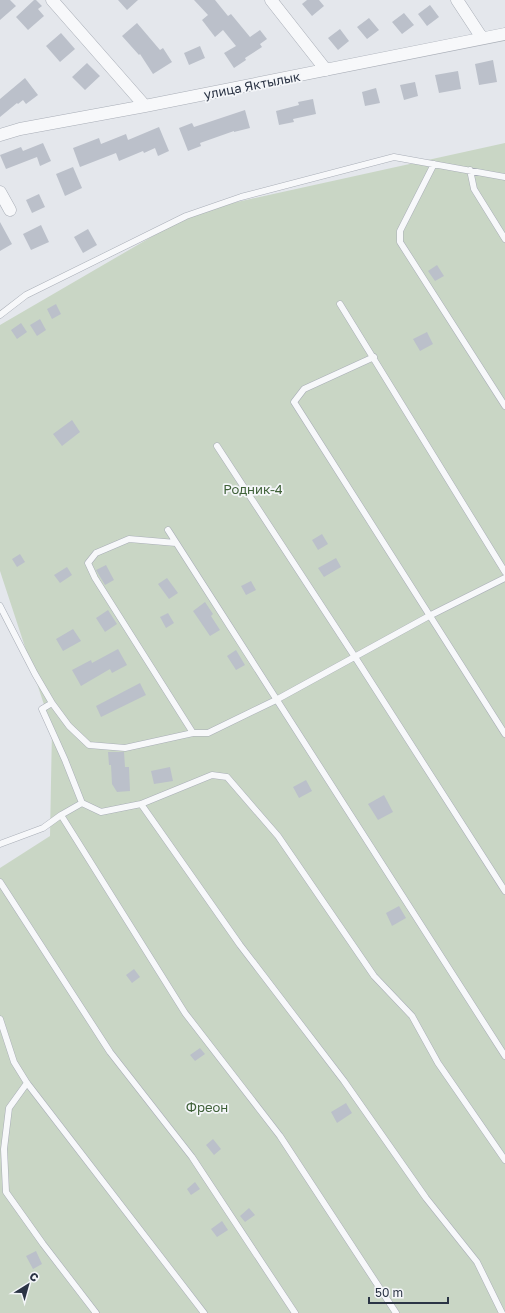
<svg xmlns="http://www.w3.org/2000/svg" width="505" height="1313" font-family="'Golos Text',sans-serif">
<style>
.green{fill:#c9d6c5}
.building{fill:#bbc0ca}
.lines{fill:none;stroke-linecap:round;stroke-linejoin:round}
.lane-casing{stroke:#a9aeb7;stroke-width:7}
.street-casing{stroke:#a9aeb7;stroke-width:13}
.lane{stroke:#f7f8fa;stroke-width:6}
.street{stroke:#f7f8fa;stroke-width:12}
.labels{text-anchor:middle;stroke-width:3.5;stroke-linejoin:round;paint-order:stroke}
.street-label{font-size:13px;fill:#2b3445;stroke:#f4f6f9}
.park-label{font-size:13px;fill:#3f6138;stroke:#f4f6f9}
</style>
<rect width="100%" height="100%" fill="#e4e7ec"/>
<!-- green -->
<path class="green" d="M 505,143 L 505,1313 L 0,1313 L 0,868 L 50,836 L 52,729 L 0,571 L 0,325 L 196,211 Z"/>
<!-- building -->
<path class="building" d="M 0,0 L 10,0 L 16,6 L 0,20 Z
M 34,0 L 36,0 L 42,6 L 38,9 L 44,16 L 28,30 L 16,17 Z
M 118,0 L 138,0 L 127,10 Z
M 194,0 L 215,0 L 228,16 L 231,14 L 250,37 L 260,30 L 267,39 L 260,44 L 262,47 L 245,58 L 246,60 L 234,68 L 224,53 L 236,46 L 223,30 L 215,37 L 202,20 L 208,15 Z
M 307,0 L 319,0 L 324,6 L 312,16 L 302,4 Z
M 430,5 L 439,17 L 427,26 L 418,14 Z
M 404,13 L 414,25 L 402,34 L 392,22 Z
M 369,18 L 379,30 L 367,39 L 357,27 Z
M 137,23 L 160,50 L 163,48 L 172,62 L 153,74 L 140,54 L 139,55 L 122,36 Z
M 340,29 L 349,41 L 338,50 L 328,38 Z
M 61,33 L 75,49 L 60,62 L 46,46 Z
M 200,46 L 205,58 L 189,65 L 184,53 Z
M 493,60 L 497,82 L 479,85 L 475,64 Z
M 87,63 L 100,76 L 85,90 L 72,77 Z
M 458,71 L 461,89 L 439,93 L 435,75 Z
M 25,78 L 38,95 L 26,104 L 23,100 L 18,104 L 17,103 L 0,117 L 0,99 Z
M 415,82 L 418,96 L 404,100 L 400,85 Z
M 376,88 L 380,103 L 365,106 L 362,92 Z
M 313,99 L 316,114 L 293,119 L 294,122 L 279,125 L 276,111 L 299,105 L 298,102 Z
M 245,110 L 250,128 L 234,132 L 234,131 L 200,143 L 201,146 L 188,151 L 179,128 L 192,123 L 194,127 Z
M 159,127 L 169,151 L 158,156 L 155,148 L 144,153 L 143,151 L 119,161 L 116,153 L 80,167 L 73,148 L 99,138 L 101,144 L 126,134 L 128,140 Z
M 43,143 L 51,161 L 40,166 L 37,157 L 6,169 L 0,155 L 21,147 L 23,151 Z
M 73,167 L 82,188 L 65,196 L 56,174 Z
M 39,194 L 45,207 L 32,213 L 26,200 Z
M 0,222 L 12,244 L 0,251 Z
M 41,225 L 49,242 L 31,250 L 23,234 Z
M 88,229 L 97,245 L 83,253 L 74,237 Z
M 437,265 L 444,276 L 435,281 L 428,271 Z
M 56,304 L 61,314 L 52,319 L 47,309 Z
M 40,319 L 46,330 L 37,336 L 30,325 Z
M 21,323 L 27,332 L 17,339 L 11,330 Z
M 427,332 L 433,344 L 420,351 L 413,339 Z
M 72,420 L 80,432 L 62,446 L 53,434 Z
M 322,534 L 328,544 L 318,550 L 312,540 Z
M 20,554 L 25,562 L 17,567 L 12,559 Z
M 336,558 L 341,567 L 324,577 L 318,568 Z
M 106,565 L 114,580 L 105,585 L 96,570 Z
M 67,567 L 72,575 L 60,583 L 54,575 Z
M 167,578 L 178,593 L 169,599 L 158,584 Z
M 251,581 L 256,590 L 246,595 L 241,586 Z
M 205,602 L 213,614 L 211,616 L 220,630 L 210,636 L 193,611 Z
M 108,610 L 117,624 L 105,632 L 96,618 Z
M 168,613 L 174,623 L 166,628 L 160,617 Z
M 73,629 L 81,641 L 63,651 L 56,639 Z
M 118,649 L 127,665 L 112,673 L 110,669 L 81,686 L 72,670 L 91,660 L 92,663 Z
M 236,650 L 245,665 L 236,670 L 227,656 Z
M 140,683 L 146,695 L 101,717 L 96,706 Z
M 108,752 L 124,752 L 125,767 L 129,767 L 130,791 L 117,792 L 112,784 L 111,765 L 109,765 Z
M 170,767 L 173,781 L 154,784 L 151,771 Z
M 306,780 L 312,791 L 299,798 L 293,787 Z
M 384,795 L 393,812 L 378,820 L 368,804 Z
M 399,906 L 406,918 L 392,926 L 386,913 Z
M 134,969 L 140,977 L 132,983 L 126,975 Z
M 200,1048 L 205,1054 L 195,1061 L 190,1055 Z
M 346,1103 L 352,1113 L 337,1123 L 331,1112 Z
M 213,1139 L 221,1149 L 214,1155 L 206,1145 Z
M 195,1182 L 200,1189 L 191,1195 L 187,1189 Z
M 249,1208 L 255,1215 L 245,1222 L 240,1216 Z
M 222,1221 L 228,1230 L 217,1237 L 211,1229 Z
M 36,1251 L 42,1264 L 33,1269 L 26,1256 Z"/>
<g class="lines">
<defs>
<path id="lane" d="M 434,164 L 400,231 L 400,242 L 505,406
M 470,170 L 474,189 L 505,239
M 340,304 L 505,572
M 0,315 L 26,295 L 186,216 L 241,197 L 394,157 L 505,177
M 374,357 L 304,389 L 294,402 L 505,734
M 217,446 L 355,657 L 505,891
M 168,530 L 505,1056
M 176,543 L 129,539 L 96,553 L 88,563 L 95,578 L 193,733
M 0,606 L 35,674 L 52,703 L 69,726 L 89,745 L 125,748 L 193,733 L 208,733 L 276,700 L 429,616 L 505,578
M 52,703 L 42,709 L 65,760 L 82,803 L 101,812 L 141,804 L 212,775 L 227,777 L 278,836 L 374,976 L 412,1016 L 438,1063 L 505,1160
M 141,804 L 240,945 L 344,1081 L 426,1198 L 477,1262 L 502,1313
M 61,815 L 185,1013 L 280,1136 L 396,1313
M 0,844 L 43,828 L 61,815 L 82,803
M 0,882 L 110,1052 L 192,1157 L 295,1313
M 0,1019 L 14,1062 L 27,1083 L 204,1313
M 27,1083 L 9,1108 L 4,1149 L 6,1192 L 43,1244 L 96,1313"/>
<path id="street" d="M 52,0 L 145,106
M 271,0 L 326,70
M 457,0 L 482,38
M 0,135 L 20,129 L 145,106 L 505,34
M 0,192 L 10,210"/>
</defs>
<!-- lane casing -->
<use href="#lane" class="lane-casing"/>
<!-- street casing -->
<use href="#street" class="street-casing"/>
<!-- lane -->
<use href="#lane" class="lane"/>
<!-- street -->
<use href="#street" class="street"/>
</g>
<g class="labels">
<!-- street labels -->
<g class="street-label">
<text transform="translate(252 85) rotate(-11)" y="5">улица Яктылык</text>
</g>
<!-- park labels -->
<g class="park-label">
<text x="253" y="494">Родник-4</text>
<text x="207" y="1112">Фреон</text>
</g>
</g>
<!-- north arrow -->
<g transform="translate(28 1285) rotate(37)" stroke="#f4f6f9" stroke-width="3" paint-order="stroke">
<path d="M0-3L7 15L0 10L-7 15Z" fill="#2b3445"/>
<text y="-6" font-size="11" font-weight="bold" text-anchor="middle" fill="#2b3445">С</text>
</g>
<!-- scale -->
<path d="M369 1297v6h79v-6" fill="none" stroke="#2b3445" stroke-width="2"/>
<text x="375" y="1297" font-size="12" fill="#2b3445" stroke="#f4f6f9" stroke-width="3" paint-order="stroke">50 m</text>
</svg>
